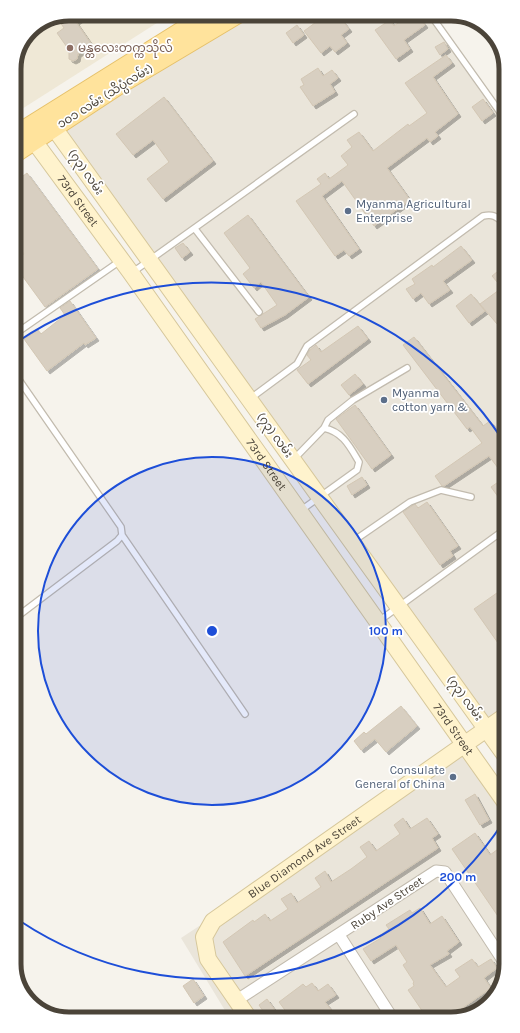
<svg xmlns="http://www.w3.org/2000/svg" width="520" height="1033" font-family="Karla,'Noto Sans Myanmar',sans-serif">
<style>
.residential{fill:#eae5da}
.education{fill:#efe8d6}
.building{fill:#d8cfc1;stroke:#d3c7b4;filter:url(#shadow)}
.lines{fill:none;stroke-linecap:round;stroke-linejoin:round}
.lane-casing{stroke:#c2bbae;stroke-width:8}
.street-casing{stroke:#c2bbae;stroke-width:13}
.secondary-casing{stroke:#d6c79b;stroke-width:18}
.primary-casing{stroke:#e6c16a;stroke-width:20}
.lane{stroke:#fff;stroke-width:5.5}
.street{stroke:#fff;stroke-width:11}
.secondary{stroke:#fff3cd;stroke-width:16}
.primary{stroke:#ffe39c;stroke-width:18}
.ring{fill:none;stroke:#1d4ed8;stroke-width:2}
.education-dot{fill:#8d6e63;stroke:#fff;stroke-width:1.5}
.service-dot{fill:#5c6f8a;stroke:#fff;stroke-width:1.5}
.labels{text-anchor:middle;stroke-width:3.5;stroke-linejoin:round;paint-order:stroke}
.education-label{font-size:12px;fill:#785e54;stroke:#fff;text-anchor:start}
.street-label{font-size:12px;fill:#4b4439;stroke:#fff}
.service-label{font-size:12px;fill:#4e5e75;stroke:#fff;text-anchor:start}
.rim{fill:none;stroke:#4b4439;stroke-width:5}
.centre{fill:#1d4ed8;stroke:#fff;stroke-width:2}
.ring-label{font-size:12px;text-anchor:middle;font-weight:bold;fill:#1d4ed8;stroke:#fff;stroke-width:3.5;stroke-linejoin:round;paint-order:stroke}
</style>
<defs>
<filter id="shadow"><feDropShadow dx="3" dy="3" stdDeviation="0" flood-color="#0004"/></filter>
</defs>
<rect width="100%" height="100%" fill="#f6f3ec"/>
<!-- residential -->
<path class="residential" d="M 227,14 L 434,14 L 502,114 L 505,707 L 487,719 L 55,120 Z
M 467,749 L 505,804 L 506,964 L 497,995 L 472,1015 L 229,1017 L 181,938 Z"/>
<!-- education -->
<path class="education" d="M 69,14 L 171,14 L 14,114 L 14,65 L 30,30 Z"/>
<!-- building -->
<path class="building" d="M 69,14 L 88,14 L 76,22 L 92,45 L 78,54 L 77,59 L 73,61 L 69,59 L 69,50 L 57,33 L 64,28 L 58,19 Z
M 327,14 L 333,20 L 339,16 L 349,29 L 341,35 L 347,43 L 335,52 L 330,46 L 321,53 L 304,31 Z
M 410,14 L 417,14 L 425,25 L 404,40 L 410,49 L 396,59 L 375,30 L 390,20 L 394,26 Z
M 297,25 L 304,35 L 293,43 L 286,33 Z
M 444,42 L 448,49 L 440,55 L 435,47 Z
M 446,55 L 452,63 L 433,77 L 458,114 L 435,132 L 438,136 L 430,142 L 427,138 L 387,168 L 410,200 L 374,226 L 342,181 L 322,196 L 359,249 L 349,256 L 344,250 L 335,256 L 296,201 L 321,184 L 317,179 L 325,173 L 329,179 L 348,165 L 341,156 L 352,147 L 347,140 L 359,132 L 373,151 L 408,124 L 409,126 L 427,113 L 405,83 Z
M 318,68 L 323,76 L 332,70 L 338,78 L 330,84 L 335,92 L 313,106 L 300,87 L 304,85 L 301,79 Z
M 164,97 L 213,161 L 163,199 L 147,179 L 169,162 L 153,140 L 133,155 L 116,134 Z
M 483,99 L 493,113 L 482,121 L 472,107 Z
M 27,173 L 98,269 L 45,307 L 15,266 L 15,261 L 24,254 L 15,242 L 15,182 Z
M 248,215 L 309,297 L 285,315 L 261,328 L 255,319 L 277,305 L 261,282 L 254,288 L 243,274 L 250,268 L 224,233 Z
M 183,243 L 190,252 L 182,258 L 175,248 Z
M 461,246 L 472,260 L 443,281 L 450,290 L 429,304 L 421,293 L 413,299 L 406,289 L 415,284 L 412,279 L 432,265 L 433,267 Z
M 503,267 L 503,279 L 498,283 L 492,276 Z
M 499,290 L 503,296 L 503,331 L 480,304 Z
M 471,294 L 485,311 L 469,323 L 456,306 Z
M 70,301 L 96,338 L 85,345 L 84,343 L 47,371 L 24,339 L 38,330 L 41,334 L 65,315 L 60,308 Z
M 358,326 L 368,339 L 308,384 L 297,370 L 311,360 L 307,355 L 309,351 L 316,345 L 321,352 Z
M 414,337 L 483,426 L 490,421 L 504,439 L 504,476 L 489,456 L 444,486 L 442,486 L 435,476 L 482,443 L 470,427 L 467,429 L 403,345 Z
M 355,374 L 363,384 L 349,395 L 341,385 Z
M 355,405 L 391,455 L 372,469 L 336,419 Z
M 362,477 L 367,485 L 352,495 L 347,486 Z
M 504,478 L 504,505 L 491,487 Z
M 427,502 L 458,546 L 450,551 L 453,556 L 440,565 L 403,512 L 415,504 L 418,508 Z
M 504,588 L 504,629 L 505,653 L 474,609 Z
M 401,706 L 417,726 L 386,752 L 375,739 L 361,750 L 354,741 L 364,732 L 366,734 Z
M 475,794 L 489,820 L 480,825 L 465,800 Z
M 403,818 L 410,829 L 427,818 L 438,834 L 432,838 L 438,848 L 245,976 L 223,942 L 253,920 L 254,922 L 265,914 L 270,921 L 288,909 L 281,899 L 291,893 L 297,903 L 321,887 L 315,878 L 325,871 L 331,882 L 351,869 L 367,857 L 360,847 L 369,841 L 376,851 L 400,834 L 394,825 Z
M 475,833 L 490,855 L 505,844 L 506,928 L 452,849 Z
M 420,908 L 430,924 L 442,916 L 459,942 L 447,951 L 449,954 L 430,965 L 446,987 L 460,977 L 455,970 L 472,959 L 478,967 L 491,959 L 497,968 L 484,978 L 491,988 L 461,1009 L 464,1015 L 425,1015 L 408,990 L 414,986 L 413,983 L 414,982 L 403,965 L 407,962 L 396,945 L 371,961 L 363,949 L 381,938 L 379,936 L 389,929 L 386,925 L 410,910 L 412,913 Z
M 193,979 L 204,996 L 194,1003 L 183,986 Z
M 312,983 L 318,991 L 328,984 L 336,995 L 325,1002 L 336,1016 L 290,1017 L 279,1002 L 303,984 L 306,987 Z
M 267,999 L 277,1013 L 271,1017 L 267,1017 L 259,1005 Z"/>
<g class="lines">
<defs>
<path id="lane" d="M 430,14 L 502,115
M 195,229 L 259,312
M 133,272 L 354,114
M 15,334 L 120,261
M 15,374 L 121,527 L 122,535 L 117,541 L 18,616
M 251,398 L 297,364 L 307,346 L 483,216 C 492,214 497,216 503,223
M 294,459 L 324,428 L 328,420 L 353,400 L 407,368
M 300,511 L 357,470 L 359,462 C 350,447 343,432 324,428
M 122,535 L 245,714
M 352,542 L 410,502 L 441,490 L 471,497
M 379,621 L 504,530"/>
<path id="street" d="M 339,935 L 391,1016
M 237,1000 L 436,871 L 445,872 L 506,965"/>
<g id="secondary">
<path d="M 47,118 L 505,755"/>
<path id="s1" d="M 26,130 L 131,273 L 505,802"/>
<path id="s2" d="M 248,1017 L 208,959 L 204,937 L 213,921 L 505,716"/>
</g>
<path id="primary" d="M 14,136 L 209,14
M 14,154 L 119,85 L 238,14"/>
</defs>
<!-- lane casing -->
<use href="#lane" class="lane-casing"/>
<!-- street casing -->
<use href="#street" class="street-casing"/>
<!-- secondary casing -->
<use href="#secondary" class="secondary-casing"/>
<!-- primary casing -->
<use href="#primary" class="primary-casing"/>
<!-- lane -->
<use href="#lane" class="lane"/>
<!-- street -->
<use href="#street" class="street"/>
<!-- secondary -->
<use href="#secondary" class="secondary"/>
<!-- primary -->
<use href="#primary" class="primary"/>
</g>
<!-- distance rings -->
<circle cx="212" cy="631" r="174" fill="#1d4ed8" fill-opacity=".12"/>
<g class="ring">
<circle cx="212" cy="631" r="174"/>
<path d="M504 821A348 348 0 0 1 20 921M17 342A348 348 0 0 1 502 439"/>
</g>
<!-- markers -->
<circle class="education-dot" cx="70" cy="48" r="4"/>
<g class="service-dot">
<circle cx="348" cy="211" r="4"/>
<circle cx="384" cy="400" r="4"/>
<circle cx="453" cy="777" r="4"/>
</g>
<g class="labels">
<!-- education labels -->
<g class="education-label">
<text x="78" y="52">မန္တလေးတက္ကသိုလ်</text>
</g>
<!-- street labels -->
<g class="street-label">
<text transform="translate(105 96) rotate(-32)" y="4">၁၀၁ လမ်း (သိပ္ပံလမ်း)</text>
<text transform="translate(86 172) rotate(55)" y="4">(၇၃) လမ်း</text>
<text dy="4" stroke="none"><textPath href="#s1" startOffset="88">73rd Street</textPath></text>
<text transform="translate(275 435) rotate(54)" y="4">(၇၃) လမ်း</text>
<text dy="4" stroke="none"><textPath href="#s1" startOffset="412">73rd Street</textPath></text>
<text transform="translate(465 698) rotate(54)" y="4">(၇၃) လမ်း</text>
<text dy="4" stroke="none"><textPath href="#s1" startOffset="736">73rd Street</textPath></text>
<text dy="4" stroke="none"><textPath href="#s2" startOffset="223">Blue Diamond Ave Street</textPath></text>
<text transform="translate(387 903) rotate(-34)" y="4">Ruby Ave Street</text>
</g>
<!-- service labels -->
<g class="service-label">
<text x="356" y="208">Myanma Agricultural<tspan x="356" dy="14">Enterprise</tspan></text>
<text x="392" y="397">Myanma<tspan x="392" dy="14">cotton yarn &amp;</tspan></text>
<text x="445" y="774" text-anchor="end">Consulate<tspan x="445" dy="14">General of China</tspan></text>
</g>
</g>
<!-- crop -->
<path d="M0 0H520V1033H0ZM69 21H451A48 48 0 0 1 499 69V964A48 48 0 0 1 451 1012H69A48 48 0 0 1 21 964V69A48 48 0 0 1 69 21Z" fill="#fff" fill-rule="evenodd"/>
<path class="rim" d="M69 21H451A48 48 0 0 1 499 69V964A48 48 0 0 1 451 1012H69A48 48 0 0 1 21 964V69A48 48 0 0 1 69 21Z"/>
<circle cx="212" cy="631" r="6" class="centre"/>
<g class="ring-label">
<text x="386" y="635">100 m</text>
<text x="458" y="881">200 m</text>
</g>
</svg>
